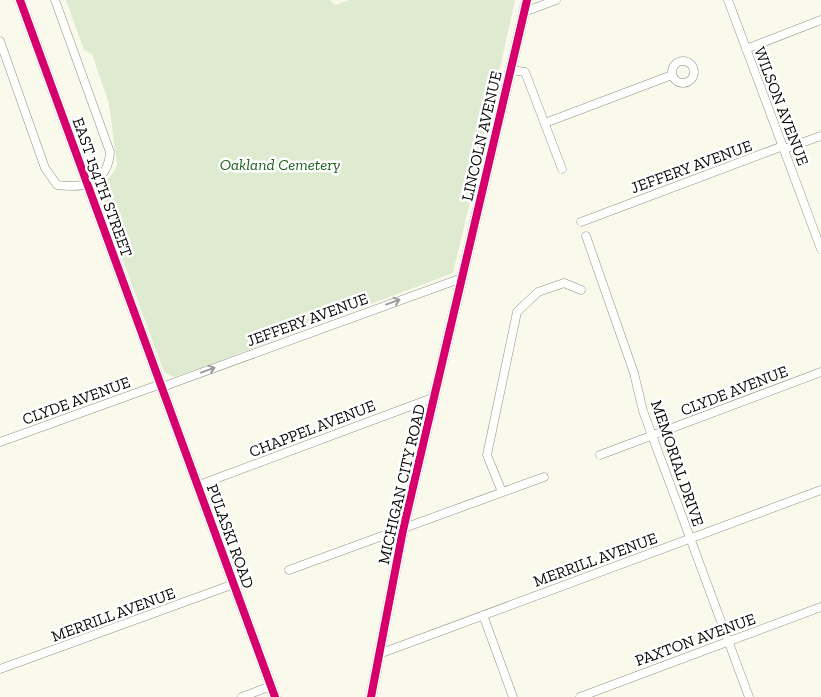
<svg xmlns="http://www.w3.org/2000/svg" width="821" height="697" font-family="'Zilla Slab',serif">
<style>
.cemetery{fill:#dfebd0}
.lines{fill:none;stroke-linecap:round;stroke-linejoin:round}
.minor-casing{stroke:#91918b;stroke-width:9}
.tertiary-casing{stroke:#91918b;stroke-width:11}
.minor{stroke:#fefefc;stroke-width:8}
.tertiary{stroke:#fefefc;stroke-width:9}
.cycleway-casing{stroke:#fff;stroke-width:11}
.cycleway{stroke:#d6006c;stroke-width:8}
.oneway{stroke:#9c9c9b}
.labels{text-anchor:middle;stroke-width:5;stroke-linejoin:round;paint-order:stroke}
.street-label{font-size:16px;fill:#090909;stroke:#fff}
.park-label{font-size:16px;font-style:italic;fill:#1a611c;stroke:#fff}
</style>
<rect width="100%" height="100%" fill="#f9f9ec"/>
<!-- cemetery -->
<path class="cemetery" d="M 66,0 L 330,0 L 335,5 L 349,0 L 515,0 L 483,144 L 479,152 L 479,164 L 453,273 L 204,367 L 174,377 L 164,372 L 118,247 L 100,191 C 103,180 114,176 117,165 L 109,104 L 92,54 L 84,50 Z"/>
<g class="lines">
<defs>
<path id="minor" d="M 728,0 L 821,249
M 524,12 L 556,0
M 0,41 L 45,168 L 57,185 C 84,189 108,183 110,152 L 55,0
M 746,49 L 821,20
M672 72a11 11 0 1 1 22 0a11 11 0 1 1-22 0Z
M 511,70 L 525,72 L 562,169
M 545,123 L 672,75
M 784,149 L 821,136
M 581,222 L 783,146
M 586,236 L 634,373 L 643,411 L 749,697
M 162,387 L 462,278
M 0,442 L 161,384
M 600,455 L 821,372
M 199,485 L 435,397
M 502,492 L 487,455 L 517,312 L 538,292 L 564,283 L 581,290
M 289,570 L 544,477
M 483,615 L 513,697
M 379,654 L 821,490
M 0,669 L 234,584
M 242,697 L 271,686
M 580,697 L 821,607"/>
<path id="tertiary" d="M 20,0 L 275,697
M 371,697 L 403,530 L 527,0"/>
</defs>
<!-- minor casing -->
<use href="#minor" class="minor-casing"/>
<!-- tertiary casing -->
<use href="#tertiary" class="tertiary-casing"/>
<!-- minor -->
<use href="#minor" class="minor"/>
<!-- tertiary -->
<use href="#tertiary" class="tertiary"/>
<defs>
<path id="cycleway" d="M 20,0 L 275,697
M 371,697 L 403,530 L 527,0"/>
</defs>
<!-- cycleway casing -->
<use href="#cycleway" class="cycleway-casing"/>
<!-- cycleway -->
<use href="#cycleway" class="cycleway"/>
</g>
<!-- one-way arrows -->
<defs><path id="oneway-shaft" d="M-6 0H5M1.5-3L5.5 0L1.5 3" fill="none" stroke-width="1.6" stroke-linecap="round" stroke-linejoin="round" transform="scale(1.25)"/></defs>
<g class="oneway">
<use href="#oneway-shaft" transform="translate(393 302) rotate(-20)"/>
<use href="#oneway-shaft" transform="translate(208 370) rotate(-20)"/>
</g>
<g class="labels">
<!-- street labels -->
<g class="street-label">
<text transform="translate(782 106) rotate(69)" y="6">WILSON AVENUE</text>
<text transform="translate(481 136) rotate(-77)" y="6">LINCOLN AVENUE</text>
<text transform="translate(691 166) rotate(-20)" y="6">JEFFERY AVENUE</text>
<text transform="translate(103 187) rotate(70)" y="6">EAST 154TH STREET</text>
<text transform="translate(307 319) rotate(-20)" y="6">JEFFERY AVENUE</text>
<text transform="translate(734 390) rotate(-21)" y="6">CLYDE AVENUE</text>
<text transform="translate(76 400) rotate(-20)" y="6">CLYDE AVENUE</text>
<text transform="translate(312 428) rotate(-21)" y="6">CHAPPEL AVENUE</text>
<text transform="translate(678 463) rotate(71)" y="6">MEMORIAL DRIVE</text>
<text transform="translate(401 484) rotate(-77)" y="6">MICHIGAN CITY ROAD</text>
<text transform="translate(231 536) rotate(70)" y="6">PULASKI ROAD</text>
<text transform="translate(595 559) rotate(-20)" y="6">MERRILL AVENUE</text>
<text transform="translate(113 614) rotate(-20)" y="6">MERRILL AVENUE</text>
<text transform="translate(695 639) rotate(-20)" y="6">PAXTON AVENUE</text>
</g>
<!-- park labels -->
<g class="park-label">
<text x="280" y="170">Oakland Cemetery</text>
</g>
</g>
</svg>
